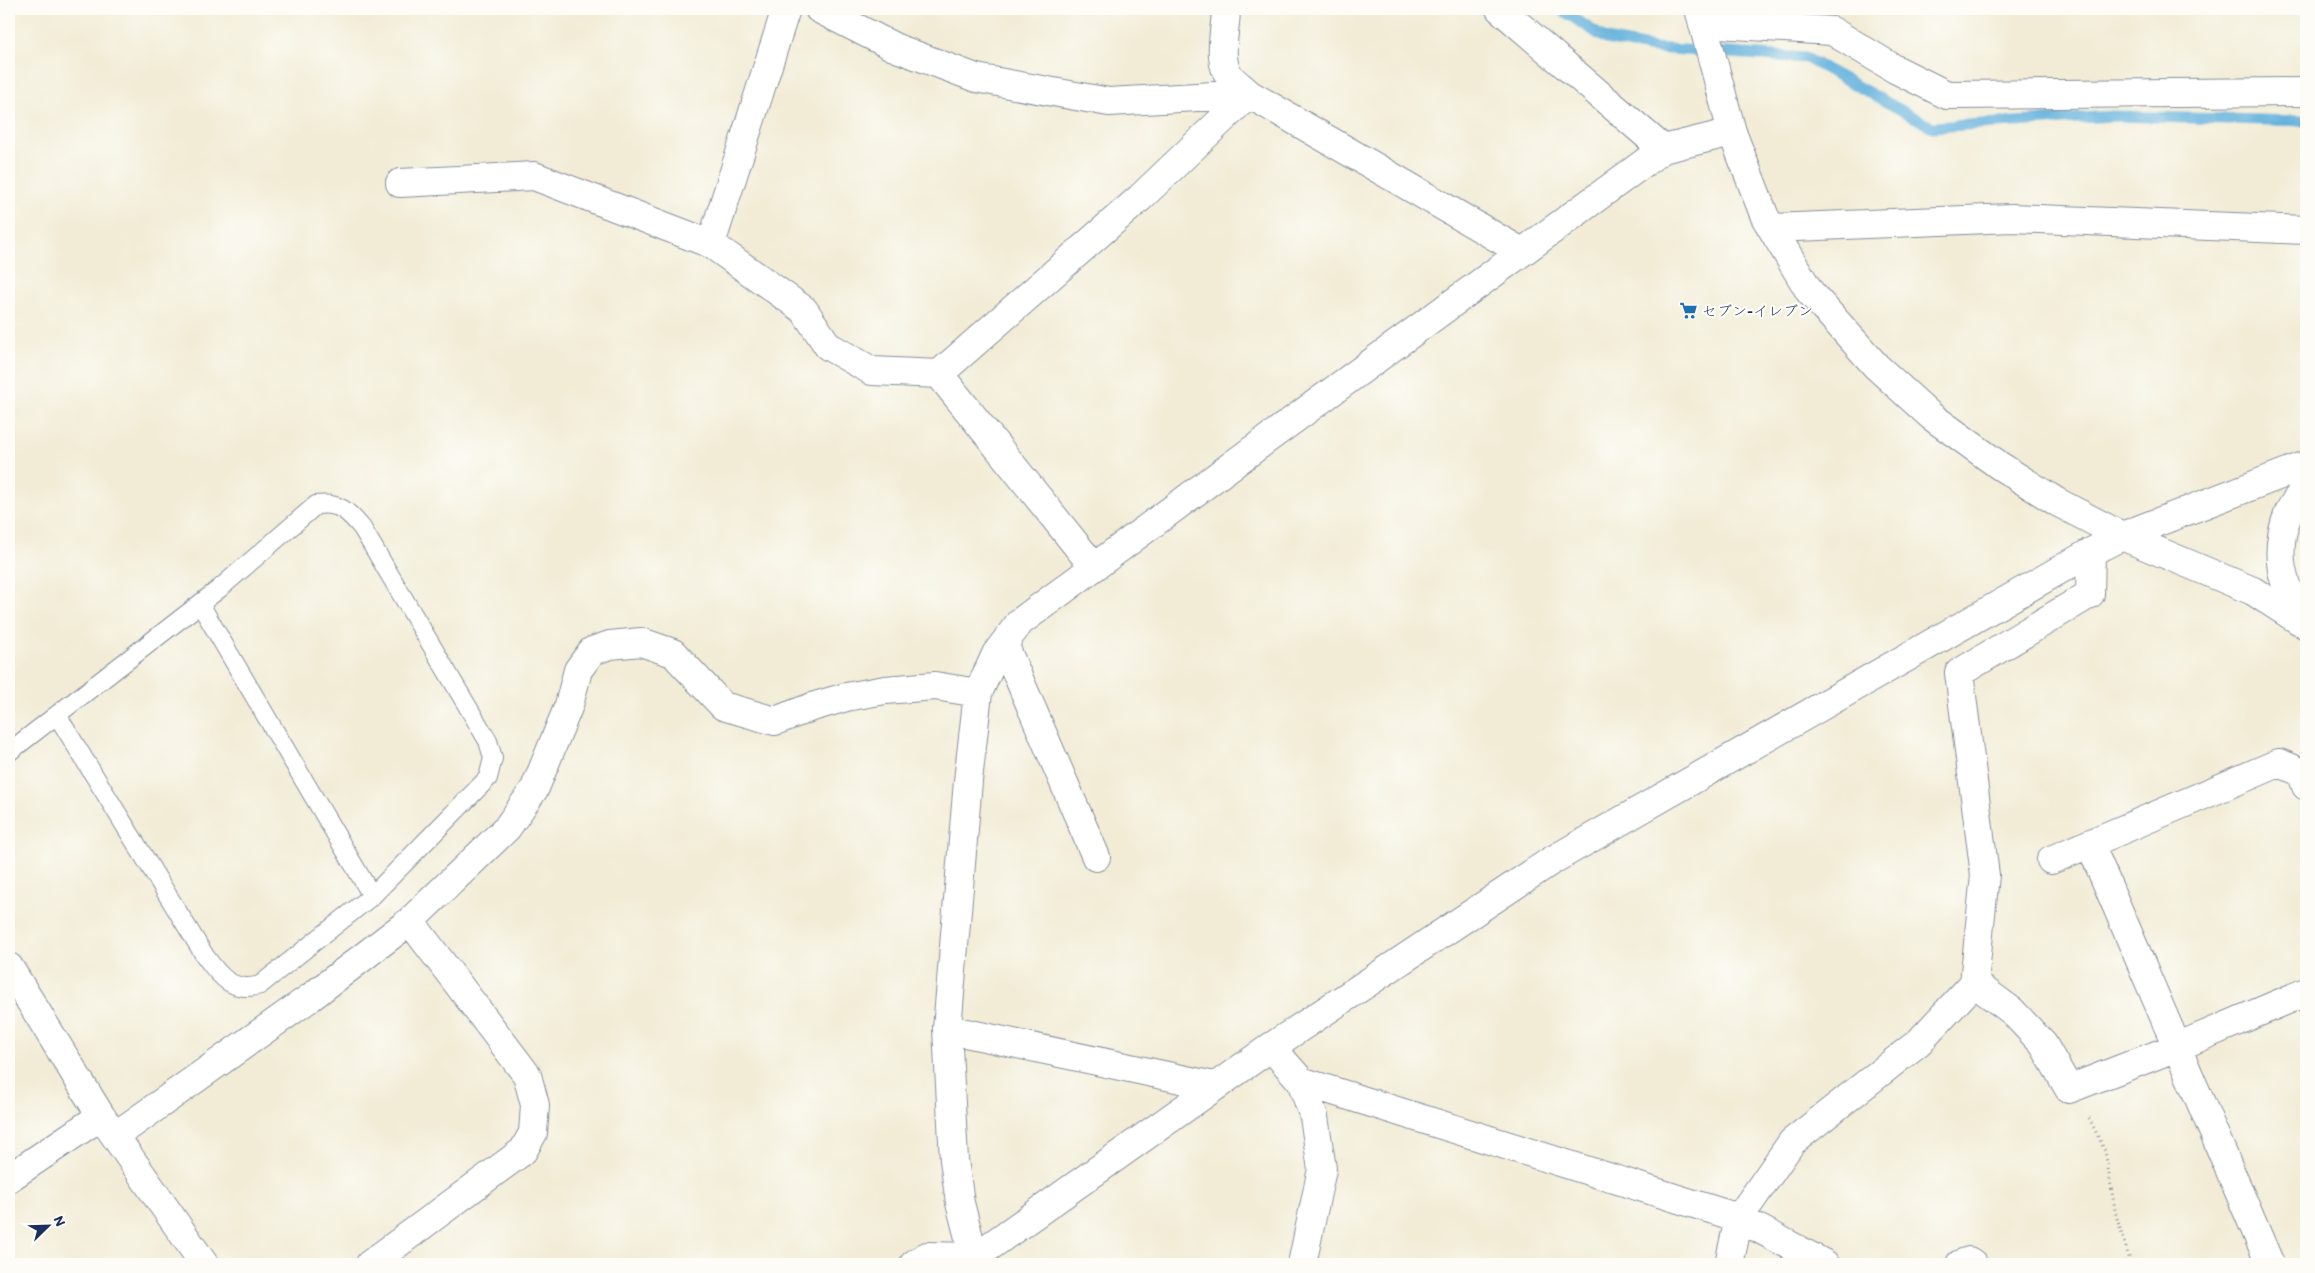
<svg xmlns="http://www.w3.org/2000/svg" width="2315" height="1273" font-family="Itim,'Klee One',sans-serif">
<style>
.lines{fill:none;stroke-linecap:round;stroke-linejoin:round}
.stream{stroke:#63b1dc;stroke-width:11}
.service-casing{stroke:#868e9a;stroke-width:20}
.minor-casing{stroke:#868e9a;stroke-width:30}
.tertiary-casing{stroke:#868e9a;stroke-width:30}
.path{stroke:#868e9a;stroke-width:3;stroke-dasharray:1 4;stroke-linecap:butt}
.service{stroke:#fff;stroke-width:18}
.minor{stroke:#fff;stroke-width:28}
.tertiary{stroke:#fff;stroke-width:28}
.labels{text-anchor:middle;stroke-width:4.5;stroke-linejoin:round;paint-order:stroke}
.poi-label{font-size:15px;fill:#1b2f5e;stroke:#fdfcf7;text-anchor:start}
</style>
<rect width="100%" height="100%" fill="#fdfcf7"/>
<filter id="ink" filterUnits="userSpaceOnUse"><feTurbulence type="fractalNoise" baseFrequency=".02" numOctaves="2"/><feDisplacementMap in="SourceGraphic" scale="10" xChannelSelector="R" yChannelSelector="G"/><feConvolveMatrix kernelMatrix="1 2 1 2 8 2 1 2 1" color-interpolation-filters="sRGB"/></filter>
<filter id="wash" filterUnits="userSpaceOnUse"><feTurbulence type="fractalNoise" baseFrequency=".0096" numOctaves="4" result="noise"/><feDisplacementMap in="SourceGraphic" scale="20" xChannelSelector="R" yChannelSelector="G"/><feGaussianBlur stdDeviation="1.12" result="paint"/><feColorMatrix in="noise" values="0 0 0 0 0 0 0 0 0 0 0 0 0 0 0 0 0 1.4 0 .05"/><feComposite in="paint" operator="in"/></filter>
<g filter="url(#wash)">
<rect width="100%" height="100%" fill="#f2ecd6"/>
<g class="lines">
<!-- stream -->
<path class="stream" d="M 1560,9 L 1606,39 L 1654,48 L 1806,58 L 1932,127 L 2113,116 L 2306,121"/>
</g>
</g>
<g filter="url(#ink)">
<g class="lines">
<defs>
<path id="service" d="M 200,604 L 372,896
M 9,752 L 219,589 L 316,505 C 339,502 348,511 362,528 L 488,741 L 493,758 L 488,778 L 372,896 L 260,985 C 233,993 220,977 205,956 L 57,715"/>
<path id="minor" d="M 819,9 L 894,47 L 976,78 L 1109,102 L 1249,94 L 1522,252
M 1500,9 L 1663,149
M 1703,23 L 1832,31 L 1895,69 L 1947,95 L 2306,92
M 400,183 L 534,176 L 711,244 L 804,310 L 828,346 L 872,371 L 939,374 L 1094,567
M 1772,228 L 2012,218 L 2306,230
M 711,244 L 786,9
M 939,374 L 1140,198 L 1249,94 C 1243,88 1237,84 1231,78 C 1216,62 1226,29 1226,9
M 1004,644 L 1096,857
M 2090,844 L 2270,1264
M 2051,860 L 2279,763 L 2301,772 L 2306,786
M 9,967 L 101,1116 L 204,1264
M 1974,983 L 2012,1011 L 2043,1044 L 2069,1089 L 2177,1047 L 2306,992
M 947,1029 L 1214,1086
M 1271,1047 L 1301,1081 L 1314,1117 L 1322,1169 L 1302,1264
M 1301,1081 L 1739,1218 L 1825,1264
M 115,1136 L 311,997 L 410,921 L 507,828 L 535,788 L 569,705 L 578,670 L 592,651 L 610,645 L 641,642 L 673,653 L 723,706 L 775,721 L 812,707 L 846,697 L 885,690 L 935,686 L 978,693
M 9,1178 L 101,1116
M 370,1264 L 523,1151 L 533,1133 L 535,1105 L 527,1075 L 410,921
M 914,1264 L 927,1256 L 974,1257 L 960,1203 L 954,1160 L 947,1029 L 968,781 L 978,693 L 996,654 L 1020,622 L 1270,437 L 1663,149 L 1732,132
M 1729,1264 L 1739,1218 L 1792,1142 L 1919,1042 L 1974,983 L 1985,875 L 1959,673 L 2090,594 L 2091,552
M 1960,1264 L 1969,1261 L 1973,1264"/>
<path id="tertiary" d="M 1699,9 L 1732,132 L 1765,217 L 1810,292 L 1876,366 L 1931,416 L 2000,466 L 2057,502 L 2122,536 L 2253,591 L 2306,625
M 2304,622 C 2282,587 2272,553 2289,512 C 2293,503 2301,494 2306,486
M 965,1264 L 1271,1047 L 1551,861 L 2091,552 L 2122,536 L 2306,465"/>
</defs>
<!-- service casing -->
<use href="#service" class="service-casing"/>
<!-- minor casing -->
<use href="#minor" class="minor-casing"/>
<!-- tertiary casing -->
<use href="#tertiary" class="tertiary-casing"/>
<!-- path -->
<path class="path" d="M 2089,1118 L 2105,1151 L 2116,1215 L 2131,1264"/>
<!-- service -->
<use href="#service" class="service"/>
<!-- minor -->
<use href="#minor" class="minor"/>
<!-- tertiary -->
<use href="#tertiary" class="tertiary"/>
</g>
</g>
<!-- icons -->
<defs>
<symbol id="supermarket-bare" viewBox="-9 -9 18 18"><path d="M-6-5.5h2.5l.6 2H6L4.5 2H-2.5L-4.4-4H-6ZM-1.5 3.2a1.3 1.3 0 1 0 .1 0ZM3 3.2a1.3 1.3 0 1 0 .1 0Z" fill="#1f6fb2" stroke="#fdfcf7" stroke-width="2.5" paint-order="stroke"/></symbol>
</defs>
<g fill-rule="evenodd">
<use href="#supermarket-bare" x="1676" y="298" width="25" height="25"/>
</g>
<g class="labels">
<!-- poi labels -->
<g class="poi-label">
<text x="1702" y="316">セブン-イレブン</text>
</g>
</g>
<!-- margin -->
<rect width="2315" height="1273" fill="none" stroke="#fdfcf7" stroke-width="30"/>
<!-- north arrow -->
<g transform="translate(48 1226) rotate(67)" stroke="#fdfcf7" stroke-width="4" paint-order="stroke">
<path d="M0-4L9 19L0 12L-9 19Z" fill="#1b2f5e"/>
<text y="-8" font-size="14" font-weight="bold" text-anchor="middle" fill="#1b2f5e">N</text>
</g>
</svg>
